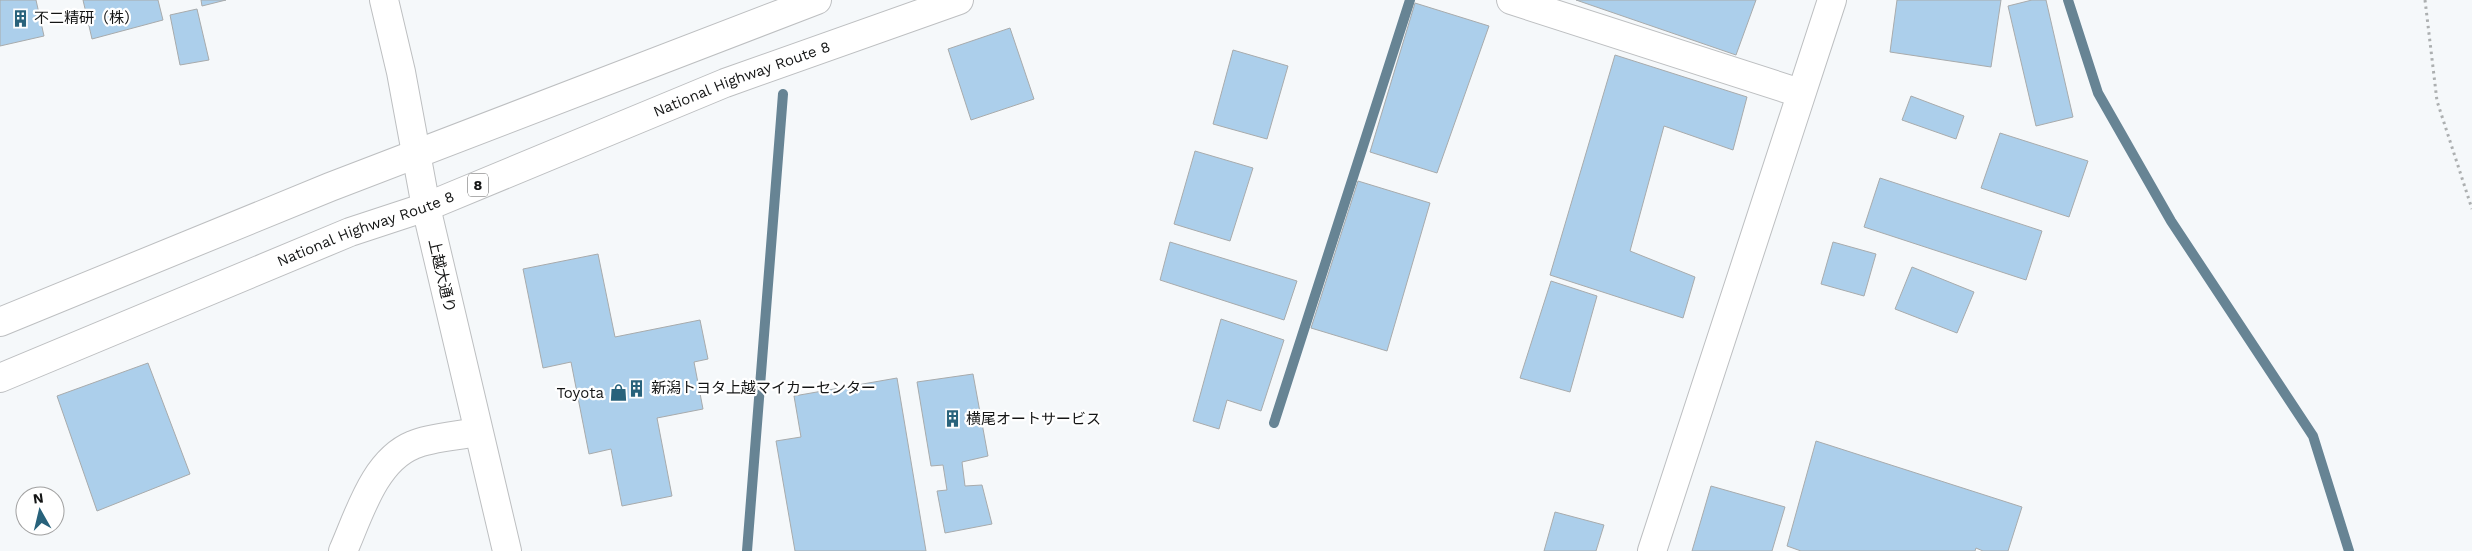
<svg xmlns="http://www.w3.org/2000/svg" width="2472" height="551" font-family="'Work Sans','Noto Sans JP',sans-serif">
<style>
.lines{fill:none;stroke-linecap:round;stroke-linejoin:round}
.stream{stroke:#678494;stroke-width:10}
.building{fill:#accfeb;stroke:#a8abac}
.minor-casing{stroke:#bdbfc1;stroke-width:30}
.tertiary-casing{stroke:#bdbfc1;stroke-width:30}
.secondary-casing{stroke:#bdbfc1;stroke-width:30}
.trunk-casing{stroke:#bdbfc1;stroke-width:30}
.path{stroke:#acafb0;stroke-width:3;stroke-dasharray:2.5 4;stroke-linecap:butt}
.minor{stroke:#fff;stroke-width:28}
.tertiary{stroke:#fff;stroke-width:28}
.secondary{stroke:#fff;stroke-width:28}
.trunk{stroke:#fff;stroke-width:28}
.labels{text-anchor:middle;stroke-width:4.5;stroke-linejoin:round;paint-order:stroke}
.shield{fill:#fff;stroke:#5a5b5b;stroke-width:1}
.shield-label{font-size:14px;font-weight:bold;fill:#141515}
.poi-label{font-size:15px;fill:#141515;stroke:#fff;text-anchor:start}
.street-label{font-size:15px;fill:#141515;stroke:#fff}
</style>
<rect width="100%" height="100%" fill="#f5f8fa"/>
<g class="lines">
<!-- stream -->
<path class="stream" d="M 2068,0 L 2098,93 L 2171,221 L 2313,436 L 2349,551
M 1274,423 L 1410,0
M 747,551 L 783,94"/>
</g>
<!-- building -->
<path class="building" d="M 0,0 L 36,0 L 44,36 L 0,46 Z
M 83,0 L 158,0 L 163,20 L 92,39 Z
M 201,0 L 226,0 L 202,6 Z
M 1576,0 L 1756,0 L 1736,55 Z
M 1897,0 L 2001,0 L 1991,67 L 1890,52 Z
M 2032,0 L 2046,0 L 2073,117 L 2036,126 L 2008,6 Z
M 1415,3 L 1489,26 L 1437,173 L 1370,152 Z
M 197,9 L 209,60 L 180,65 L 170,15 Z
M 1010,28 L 1034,99 L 971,120 L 948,49 Z
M 1233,50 L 1288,66 L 1267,139 L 1213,124 Z
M 1615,55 L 1747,97 L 1733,150 L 1664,126 L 1630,251 L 1695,277 L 1683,318 L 1550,275 Z
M 1911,96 L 1964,116 L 1956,139 L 1902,120 Z
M 2000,133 L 2088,161 L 2069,217 L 1981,188 Z
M 1195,151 L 1253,168 L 1230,241 L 1174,224 Z
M 1880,178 L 2042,231 L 2026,280 L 1864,227 Z
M 1358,181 L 1430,203 L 1387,351 L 1311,328 Z
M 1170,242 L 1297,281 L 1284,320 L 1160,280 Z
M 1833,242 L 1876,254 L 1864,296 L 1821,284 Z
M 598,254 L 615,337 L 700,320 L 708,359 L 694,362 L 703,409 L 657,418 L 672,496 L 622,506 L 611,449 L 589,454 L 571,362 L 543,368 L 523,269 Z
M 1912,267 L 1974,292 L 1957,333 L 1895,309 Z
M 1551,281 L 1597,296 L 1570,392 L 1520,378 Z
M 1221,319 L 1284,340 L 1261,411 L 1227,400 L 1219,429 L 1193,421 Z
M 148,363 L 190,474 L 97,511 L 57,396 Z
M 973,374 L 988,456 L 962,462 L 965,486 L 982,485 L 992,524 L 945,533 L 937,491 L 947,490 L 943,465 L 931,466 L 917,382 Z
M 897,378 L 926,551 L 795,551 L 776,441 L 801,437 L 794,396 Z
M 1816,441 L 2022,507 L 2008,551 L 1983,551 L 1976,548 L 1975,551 L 1801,551 L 1787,546 Z
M 1711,486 L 1785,507 L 1772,551 L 1692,551 Z
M 1555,512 L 1604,525 L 1596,551 L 1544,551 Z"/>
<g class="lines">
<defs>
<path id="minor" d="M 1511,0 L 1800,93
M 343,551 C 359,515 374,461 413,445 C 431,437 458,436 477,432"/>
<path id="tertiary" d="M 1652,551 L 1832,0"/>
<path id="secondary" d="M 384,0 L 401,72 L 426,207 L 507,551"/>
<g id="trunk">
<path d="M 0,322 L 330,187 L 817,0"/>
<path id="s1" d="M 0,378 L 350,232 L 426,207 L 725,83 L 959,0"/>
</g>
</defs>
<!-- minor casing -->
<use href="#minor" class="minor-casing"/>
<!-- tertiary casing -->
<use href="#tertiary" class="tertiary-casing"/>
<!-- secondary casing -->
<use href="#secondary" class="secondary-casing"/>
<!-- trunk casing -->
<use href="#trunk" class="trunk-casing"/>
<!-- path -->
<path class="path" d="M 2425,0 L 2437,101 L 2472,209"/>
<!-- minor -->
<use href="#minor" class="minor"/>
<!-- tertiary -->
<use href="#tertiary" class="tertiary"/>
<!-- secondary -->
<use href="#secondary" class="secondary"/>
<!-- trunk -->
<use href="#trunk" class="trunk"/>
</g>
<!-- icons -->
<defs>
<symbol id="building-bare" viewBox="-9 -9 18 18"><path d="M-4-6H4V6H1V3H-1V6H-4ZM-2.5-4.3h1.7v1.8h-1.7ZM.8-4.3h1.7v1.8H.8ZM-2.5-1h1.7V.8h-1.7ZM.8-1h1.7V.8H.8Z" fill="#28627b" stroke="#fff" stroke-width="2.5" paint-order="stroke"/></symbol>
<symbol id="shop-bare" viewBox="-9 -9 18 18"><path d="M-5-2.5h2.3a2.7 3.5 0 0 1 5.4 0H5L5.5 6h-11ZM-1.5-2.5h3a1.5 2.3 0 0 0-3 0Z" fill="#28627b" stroke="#fff" stroke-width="2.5" paint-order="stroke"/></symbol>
</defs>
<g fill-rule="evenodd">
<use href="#building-bare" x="8" y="6" width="25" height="25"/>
<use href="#building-bare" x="624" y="376" width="25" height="25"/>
<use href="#shop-bare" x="606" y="380" width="25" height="25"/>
<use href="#building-bare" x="940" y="406" width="25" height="25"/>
</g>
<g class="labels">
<!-- shield labels -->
<rect class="shield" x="468" y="173.5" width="20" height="23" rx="4"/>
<g class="shield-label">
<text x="478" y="190">8</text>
</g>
<!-- poi labels -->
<g class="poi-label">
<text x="34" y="23">不二精研（株）</text>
<text x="651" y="393">新潟トヨタ上越マイカーセンター</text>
<text x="604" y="398" text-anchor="end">Toyota</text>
<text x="966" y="424">横尾オートサービス</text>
</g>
<!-- street labels -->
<g class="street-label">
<text dy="5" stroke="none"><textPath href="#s1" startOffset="800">National Highway Route 8</textPath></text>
<text dy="5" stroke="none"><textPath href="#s1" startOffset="395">National Highway Route 8</textPath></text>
<text transform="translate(442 276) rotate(77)" y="5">上越大通り</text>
</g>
</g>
<!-- north arrow -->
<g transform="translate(40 511) rotate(352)"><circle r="24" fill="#ffffff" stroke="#a1a1a1"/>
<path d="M0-4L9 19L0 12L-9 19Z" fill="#28627b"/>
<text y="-8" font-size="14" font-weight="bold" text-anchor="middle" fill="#141515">N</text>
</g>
</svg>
